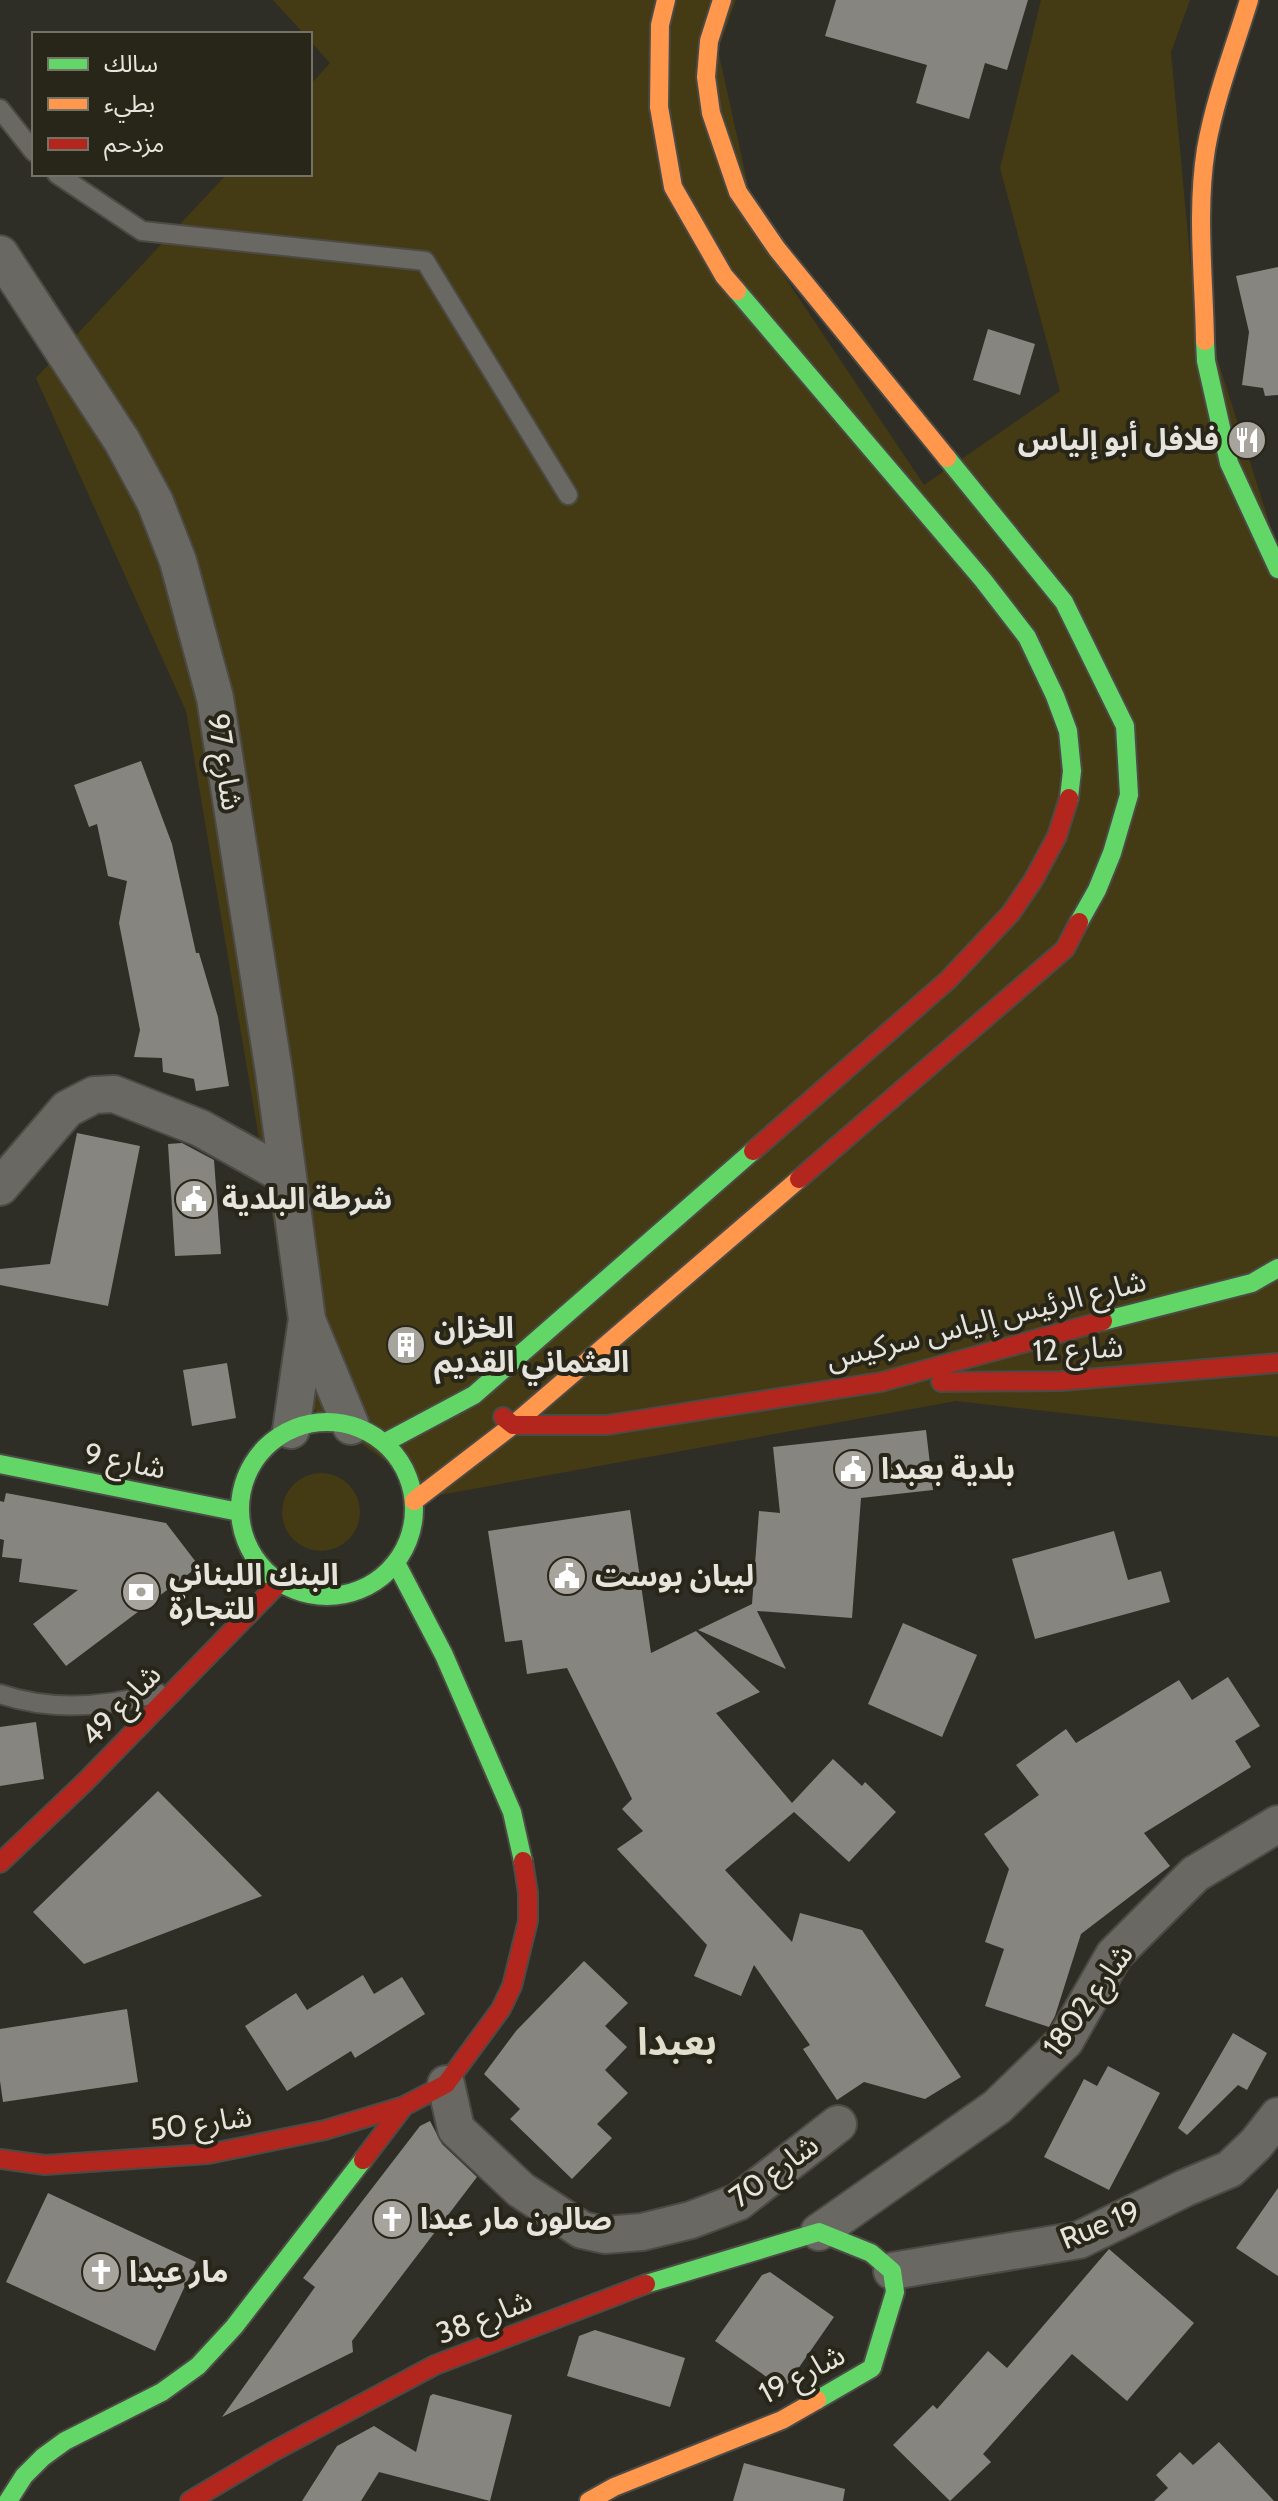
<svg xmlns="http://www.w3.org/2000/svg" width="1278" height="2501" font-family="Cabin,'Noto Sans Arabic',sans-serif">
<style>
.green{fill:#443b14}
.building{fill:#87857f}
.lines{fill:none;stroke-linecap:round;stroke-linejoin:round}
.lane-casing{stroke:#4c4a45;stroke-width:22}
.street-casing{stroke:#4c4a45;stroke-width:40}
.fast-casing{stroke:#4c4a45;stroke-width:22}
.slow-casing{stroke:#4c4a45;stroke-width:22}
.jam-casing{stroke:#4c4a45;stroke-width:22}
.lane{stroke:#6a6863;stroke-width:18}
.street{stroke:#6a6863;stroke-width:36}
.fast{stroke:#63d668;stroke-width:18}
.slow{stroke:#ff974d;stroke-width:18}
.jam{stroke:#b3261e;stroke-width:18}
.labels{text-anchor:middle;stroke-width:8;stroke-linejoin:round;paint-order:stroke}
.poi-label{font-size:30px;font-weight:bold;fill:#e6e4dc;stroke:#282519;text-anchor:start}
.street-label{font-size:30px;fill:#e6e4dc;stroke:#282519}
.district-label{font-size:38px;font-weight:bold;fill:#e2decd;stroke:#282519}
</style>
<rect width="100%" height="100%" fill="#2e2d26"/>
<!-- green -->
<path class="green" d="M 273,0 L 736,0 L 718,50 L 760,240 L 924,485 L 1060,391 L 1000,168 L 1041,0 L 1190,0 L 1171,52 L 1192,279 L 1278,550 L 1278,1437 L 956,1401 L 434,1496 L 304,1402 L 186,711 L 36,378 L 227,174 L 310,174 L 310,85 L 330,63 L 310,41 L 310,34 L 304,34 Z
M282 1512a39 39 0 1 1 78 0a39 39 0 1 1-78 0Z"/>
<!-- building -->
<path class="building" d="M 836,0 L 1028,0 L 1007,70 L 985,63 L 969,119 L 916,103 L 927,65 L 825,36 Z
M 1278,267 L 1278,395 L 1265,396 L 1263,388 L 1242,385 L 1249,332 L 1236,276 Z
M 988,329 L 1035,344 L 1020,395 L 973,380 Z
M 141,761 L 172,844 L 196,953 L 199,953 L 218,1017 L 229,1086 L 196,1091 L 194,1079 L 163,1072 L 162,1058 L 134,1057 L 140,1030 L 119,923 L 127,881 L 108,876 L 97,824 L 89,827 L 74,785 Z
M 77,1133 L 140,1146 L 108,1306 L 0,1285 L 0,1269 L 50,1264 Z
M 182,1143 L 214,1160 L 221,1254 L 175,1256 L 168,1144 Z
M 227,1363 L 236,1418 L 192,1426 L 183,1370 Z
M 926,1430 L 933,1490 L 861,1498 L 852,1618 L 757,1611 L 786,1669 L 698,1630 L 752,1604 L 759,1511 L 780,1513 L 773,1447 Z
M 6,1493 L 166,1523 L 199,1566 L 66,1666 L 33,1624 L 78,1590 L 19,1582 L 22,1559 L 2,1557 L 4,1540 L 0,1539 L 0,1501 L 4,1502 Z
M 630,1510 L 651,1653 L 696,1631 L 760,1692 L 716,1713 L 792,1803 L 833,1759 L 862,1786 L 865,1782 L 896,1812 L 849,1862 L 794,1812 L 725,1870 L 792,1942 L 800,1913 L 862,1930 L 961,2077 L 925,2099 L 864,2082 L 837,2100 L 803,2049 L 810,2045 L 754,1965 L 741,1996 L 694,1976 L 707,1945 L 617,1849 L 643,1831 L 622,1809 L 632,1799 L 567,1668 L 527,1674 L 522,1640 L 505,1642 L 488,1531 Z
M 1114,1531 L 1128,1580 L 1161,1571 L 1170,1602 L 1035,1639 L 1012,1559 Z
M 903,1623 L 977,1655 L 942,1737 L 868,1704 Z
M 1228,1677 L 1260,1726 L 1235,1741 L 1251,1767 L 1144,1833 L 1170,1866 L 1081,1934 L 1055,2016 L 1049,2027 L 985,2006 L 1004,1949 L 985,1942 L 1009,1869 L 984,1834 L 1039,1795 L 1016,1765 L 1066,1729 L 1076,1743 L 1179,1680 L 1192,1700 Z
M 36,1722 L 44,1779 L 0,1786 L 0,1727 Z
M 158,1791 L 262,1896 L 84,1964 L 33,1912 Z
M 584,1961 L 628,2003 L 605,2026 L 627,2047 L 605,2070 L 628,2093 L 597,2124 L 612,2138 L 572,2179 L 510,2119 L 520,2109 L 484,2074 L 516,2031 Z
M 363,1975 L 374,1994 L 402,1977 L 425,2014 L 355,2058 L 351,2051 L 287,2091 L 245,2026 L 296,1993 L 307,2010 Z
M 127,2009 L 138,2082 L 3,2102 L 0,2081 L 0,2029 Z
M 1233,2033 L 1267,2053 L 1247,2090 L 1238,2085 L 1187,2135 L 1178,2128 Z
M 1108,2066 L 1160,2093 L 1109,2190 L 1044,2157 L 1084,2079 L 1097,2086 Z
M 430,2121 L 442,2144 L 477,2177 L 352,2341 L 353,2352 L 222,2417 L 315,2287 L 303,2278 L 420,2126 Z
M 1278,2188 L 1278,2276 L 1236,2248 Z
M 48,2193 L 196,2262 L 155,2351 L 6,2282 Z
M 1109,2249 L 1194,2323 L 1127,2401 L 1072,2354 L 983,2454 L 991,2462 L 950,2501 L 893,2445 L 933,2405 L 937,2409 L 988,2351 L 1007,2368 Z
M 770,2272 L 834,2317 L 784,2389 L 715,2341 L 762,2275 Z
M 595,2330 L 685,2358 L 670,2407 L 567,2376 L 579,2336 Z
M 433,2394 L 512,2415 L 490,2501 L 379,2472 L 361,2501 L 302,2501 L 337,2446 L 374,2426 L 416,2452 L 430,2396 Z
M 1219,2442 L 1274,2501 L 1154,2501 L 1168,2488 L 1156,2475 L 1180,2452 L 1193,2465 Z
M 744,2463 L 845,2489 L 843,2501 L 733,2501 Z"/>
<g class="lines">
<defs>
<path id="lane" d="M 0,109 L 34,152
M 57,174 L 142,231 L 425,261 L 568,495
M 0,1694 C 52,1712 106,1707 158,1693"/>
<path id="street" d="M 0,254 L 122,441 L 155,502 L 178,561 L 215,698 L 274,1072 L 307,1319 L 291,1430
M 0,1187 L 67,1109 L 94,1095 L 114,1094 L 200,1128 L 286,1176
M 307,1320 L 351,1426
M 446,2084 L 456,2129 L 521,2190 L 582,2230 L 605,2235 L 642,2232 L 691,2220 L 738,2202 L 838,2124
M 819,2232 L 997,2107 L 1065,2041 L 1114,1955 L 1195,1874 L 1278,1824
M 892,2271 L 1079,2240 L 1185,2188 L 1230,2169 L 1256,2144 L 1278,2116"/>
<path id="fast" d="M 737,291 L 983,580 L 1027,637 L 1055,696 L 1068,731 L 1072,771 L 1069,798
M 1205,341 L 1206,361 L 1229,463 L 1278,569
M 947,458 L 1064,602 L 1125,726 L 1129,795 L 1112,853 L 1097,890 L 1079,922
M 1103,1321 L 1252,1283 L 1278,1268
M240 1509a87 87 0 1 1 174 0a87 87 0 1 1-174 0Z
M 384,1443 L 474,1395 L 753,1151
M 0,1464 L 239,1512
M 396,1563 L 444,1655 L 512,1812 L 523,1861
M 646,2284 L 819,2232 L 871,2253 L 892,2271 L 895,2292 L 872,2368 L 817,2400
M 8,2501 L 24,2476 L 43,2457 L 65,2441 L 162,2392 L 198,2366 L 234,2327 L 363,2160"/>
<path id="slow" d="M 666,0 L 660,25 L 659,107 L 673,187 L 724,276 L 737,291
M 722,0 L 709,41 L 706,77 L 711,113 L 738,192 L 777,249 L 947,458
M 1205,341 C 1204,278 1196,211 1206,149 C 1215,98 1234,49 1249,0
M 414,1501 L 513,1425 L 799,1179
M 589,2501 L 614,2487 L 782,2420 L 817,2400"/>
<path id="jam" d="M 753,1151 L 948,980 L 1011,913 L 1034,879 L 1057,836 L 1069,798
M 799,1179 L 1065,949 L 1079,922
M 941,1382 L 1061,1381 L 1278,1363
M 503,1417 L 513,1425 L 607,1425 L 881,1382 L 1103,1321
M 0,1863 L 86,1781 L 279,1583
M 0,2159 L 45,2165 L 208,2154 L 325,2130 L 404,2106
M 363,2160 L 404,2106 L 446,2084 L 501,2009 L 512,1986 L 528,1921 L 528,1893 L 523,1861
M 190,2501 L 272,2452 L 435,2365 L 646,2284"/>
</defs>
<!-- lane casing -->
<use href="#lane" class="lane-casing"/>
<!-- street casing -->
<use href="#street" class="street-casing"/>
<!-- fast casing -->
<use href="#fast" class="fast-casing"/>
<!-- slow casing -->
<use href="#slow" class="slow-casing"/>
<!-- jam casing -->
<use href="#jam" class="jam-casing"/>
<!-- lane -->
<use href="#lane" class="lane"/>
<!-- street -->
<use href="#street" class="street"/>
<!-- fast -->
<use href="#fast" class="fast"/>
<!-- slow -->
<use href="#slow" class="slow"/>
<!-- jam -->
<use href="#jam" class="jam"/>
</g>
<!-- icons -->
<defs>
<symbol id="restaurant-disc" viewBox="-11 -11 22 22"><circle r="9.5" fill="#a6a49c" stroke="#282519"/><path d="M-5-6h1v4h1v-4h1v4h1v-4h1v5L-1.5 .5V6h-2V.5L-5-1ZM5-6V6H3V1.5H1.5Q1.5-4 5-6Z" fill="#fff"/></symbol>
<symbol id="civic-disc" viewBox="-11 -11 22 22"><circle r="9.5" fill="#a6a49c" stroke="#282519"/><path d="M-.6-6.5H3V-4.5H.6V-3L4-1V1h2V6H-6V1h2V-1L-.6-3ZM-1.2 2.5V6h2.4V2.5Z" fill="#fff"/></symbol>
<symbol id="building-disc" viewBox="-11 -11 22 22"><circle r="9.5" fill="#a6a49c" stroke="#282519"/><path d="M-4-6H4V6H1V3H-1V6H-4ZM-2.5-4.3h1.7v1.8h-1.7ZM.8-4.3h1.7v1.8H.8ZM-2.5-1h1.7V.8h-1.7ZM.8-1h1.7V.8H.8Z" fill="#fff"/></symbol>
<symbol id="bank-disc" viewBox="-11 -11 22 22"><circle r="9.5" fill="#a6a49c" stroke="#282519"/><path d="M-6-4H6V4H-6ZM0-2.3a2.3 2.3 0 1 0 0 4.6a2.3 2.3 0 1 0 0-4.6Z" fill="#fff"/></symbol>
<symbol id="church-disc" viewBox="-11 -11 22 22"><circle r="9.5" fill="#a6a49c" stroke="#282519"/><path d="M-1.2-6h2.4v3.5h3.3v2.4h-3.3V6h-2.4V-.1h-3.3v-2.4h3.3Z" fill="#fff"/></symbol>
</defs>
<g fill-rule="evenodd">
<use href="#restaurant-disc" x="1225" y="418" width="44" height="44"/>
<use href="#civic-disc" x="172" y="1177" width="44" height="44"/>
<use href="#building-disc" x="384" y="1323" width="44" height="44"/>
<use href="#civic-disc" x="831" y="1447" width="44" height="44"/>
<use href="#civic-disc" x="545" y="1554" width="44" height="44"/>
<use href="#bank-disc" x="119" y="1570" width="44" height="44"/>
<use href="#church-disc" x="370" y="2197" width="44" height="44"/>
<use href="#church-disc" x="79" y="2250" width="44" height="44"/>
</g>
<g class="labels">
<!-- poi labels -->
<g class="poi-label">
<text x="1219" y="450" text-anchor="end">فلافل أبو إلياس</text>
<text x="222" y="1209">شرطة البلدية</text>
<text x="434" y="1338">الخزان<tspan x="434" dy="34">العثماني القديم</tspan></text>
<text x="881" y="1479">بلدية بعبدا</text>
<text x="169" y="1585">البنك اللبناني<tspan x="169" dy="34">للتجارة</tspan></text>
<text x="595" y="1586">ليبان بوست</text>
<text x="420" y="2229">صالون مار عبدا</text>
<text x="129" y="2282">مار عبدا</text>
</g>
<!-- street labels -->
<g class="street-label">
<text transform="translate(225 762) rotate(81)" y="10">شارع 97</text>
<text transform="translate(986 1320) rotate(-14)" y="10">شارع الرئيس إلياس سركيس</text>
<text transform="translate(1078 1349) rotate(-3)" y="10">شارع 12</text>
<text transform="translate(125 1461) rotate(11)" y="10">شارع 9</text>
<text transform="translate(121 1705) rotate(-46)" y="10">شارع 49</text>
<text transform="translate(1088 2000) rotate(-54)" y="10">شارع 1802</text>
<text transform="translate(201 2123) rotate(-8)" y="10">شارع 50</text>
<text transform="translate(774 2171) rotate(-36)" y="10">شارع 70</text>
<text transform="translate(1100 2225) rotate(-22)" y="10">Rue 19</text>
<text transform="translate(484 2317) rotate(-21)" y="10">شارع 38</text>
<text transform="translate(802 2374) rotate(-28)" y="10">شارع 19</text>
</g>
<!-- district labels -->
<g class="district-label">
<text x="677" y="2055">بعبدا</text>
</g>
</g>
<!-- legend -->
<rect x="32" y="32" width="280" height="144" fill="#282519" stroke="#747167" stroke-width="2"/>
<rect x="48" y="58" width="40" height="12" fill="#63d668" stroke="#747167" stroke-width="2"/>
<text x="104" y="72" font-size="24" fill="#e6e4dc">سالك</text>
<rect x="48" y="98" width="40" height="12" fill="#ff974d" stroke="#747167" stroke-width="2"/>
<text x="104" y="112" font-size="24" fill="#e6e4dc">بطيء</text>
<rect x="48" y="138" width="40" height="12" fill="#b3261e" stroke="#747167" stroke-width="2"/>
<text x="104" y="152" font-size="24" fill="#e6e4dc">مزدحم</text>
</svg>
